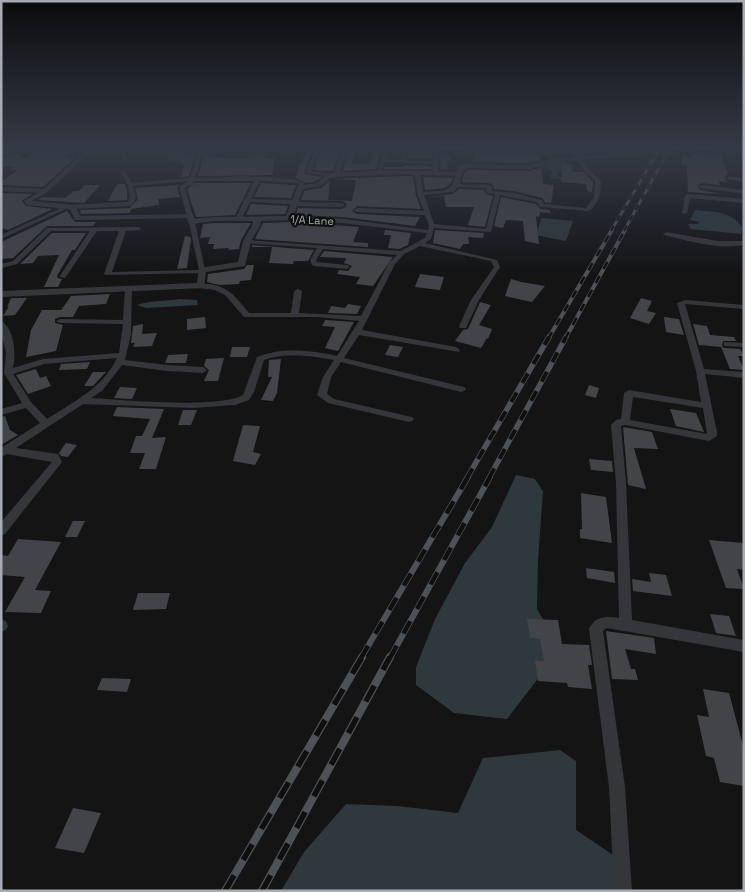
<svg xmlns="http://www.w3.org/2000/svg" width="745" height="892" font-family="'Space Grotesk',sans-serif">
<style>
.water{fill:#2e383d}
.building{fill:#434448}
.lines{fill:none;stroke-linecap:round;stroke-linejoin:round}
.minor{fill:#35363a;fill-rule:evenodd}
.tertiary{fill:#35363a;fill-rule:evenodd}
.rail-far4-casing{stroke:#4e5155;stroke-width:3}
.rail-far3-casing{stroke:#4e5155;stroke-width:4}
.rail-far2-casing{stroke:#4e5155;stroke-width:5.5}
.rail-far1-casing{stroke:#4e5155;stroke-width:6}
.rail-casing{stroke:#4e5155;stroke-width:8}
.rail-far4{stroke:#0f0f10;stroke-width:2;stroke-dasharray:6;stroke-linecap:butt}
.rail-far3{stroke:#0f0f10;stroke-width:2.5;stroke-dasharray:8;stroke-linecap:butt}
.rail-far2{stroke:#0f0f10;stroke-width:4;stroke-dasharray:11;stroke-linecap:butt}
.rail-far1{stroke:#0f0f10;stroke-width:4.5;stroke-dasharray:14;stroke-linecap:butt}
.rail{stroke:#0f0f10;stroke-width:5.5;stroke-dasharray:18;stroke-linecap:butt}
.labels{text-anchor:middle;stroke-width:4.5;stroke-linejoin:round;paint-order:stroke}
.far-street-label{font-size:11px;fill:#a7acb4;stroke:#0f0f10}
</style>
<rect width="100%" height="100%" fill="#141415"/>
<!-- water -->
<path class="water" d="M 565,161 L 575,166 L 570,172 L 558,171 L 557,175 L 565,180 L 550,178 L 552,171 L 543,167 L 550,163 Z
M 695,210 C 713,212 731,211 742,227 L 741,234 L 691,229 L 688,224 L 698,224 L 700,222 L 690,220 Z
M 542,218 L 573,221 L 566,241 L 535,235 Z
M 179,299 L 197,300 L 198,305 L 146,308 L 137,305 C 146,301 167,301 179,299 Z
M 516,475 L 535,479 L 543,491 L 538,560 L 537,609 L 551,633 L 540,676 L 507,719 L 454,713 L 416,685 L 416,667 L 435,619 L 465,563 L 492,527 Z
M 560,750 L 576,761 L 576,830 L 619,859 L 624,891 L 281,891 L 304,852 L 346,804 L 397,806 L 458,813 L 483,758 Z"/>
<!-- building -->
<path class="building" d="M 36,148 L 57,148 L 73,152 L 65,156 L 76,157 L 43,187 L 1,185 L 1,182 L 18,170 L 10,170 L 15,167 L 1,166 L 1,159 L 16,154 L 26,159 L 36,151 Z
M 170,148 L 180,148 L 184,154 L 195,156 L 189,176 L 181,177 L 185,163 L 181,164 L 181,160 L 167,161 Z
M 306,150 L 312,150 L 304,174 L 322,177 L 316,181 L 307,183 L 295,178 Z
M 374,150 L 382,150 L 376,169 L 343,171 L 348,152 L 354,152 L 352,164 L 370,164 Z
M 320,151 L 340,152 L 333,171 L 314,170 Z
M 410,151 L 432,152 L 432,155 L 431,159 L 408,158 Z
M 266,153 L 265,158 L 275,158 L 272,175 L 198,176 L 204,156 L 213,155 L 212,157 L 224,157 L 223,158 L 248,158 L 250,154 Z
M 473,153 L 539,154 L 540,160 L 529,163 L 473,162 Z
M 697,153 L 721,155 L 728,174 L 724,178 L 728,182 L 719,181 L 720,185 L 702,183 L 698,186 L 700,190 L 721,194 L 688,192 L 687,166 L 682,165 L 682,156 L 692,157 L 690,154 Z
M 441,155 L 450,156 L 447,169 L 455,170 L 440,169 Z
M 565,163 L 574,172 L 584,172 L 593,182 L 592,192 L 587,191 L 586,184 L 561,182 L 563,164 Z
M 404,165 L 431,166 L 431,169 L 384,169 L 385,167 L 404,167 Z
M 541,168 L 543,184 L 554,185 L 551,203 L 545,202 L 542,198 L 514,191 L 494,189 L 493,185 L 489,183 L 462,182 L 464,174 L 468,170 L 529,171 Z
M 405,176 L 413,176 L 416,196 L 421,209 L 357,206 L 352,211 L 357,214 L 420,217 L 415,226 L 343,217 L 296,215 L 298,208 L 342,209 L 346,207 L 347,204 L 342,201 L 301,200 L 304,191 L 321,188 L 330,181 L 328,200 L 352,201 L 356,180 L 332,179 Z
M 423,177 L 453,178 L 450,184 L 444,188 L 425,190 Z
M 195,183 L 251,183 L 235,215 L 196,217 L 187,189 Z
M 261,183 L 296,185 L 291,198 L 254,197 Z
M 117,184 L 125,184 L 127,191 L 127,200 L 108,201 Z
M 85,185 L 100,185 L 84,203 L 38,200 L 42,197 L 65,198 L 74,191 L 79,191 Z
M 179,185 L 177,188 L 180,197 L 158,199 L 159,205 L 131,209 L 130,213 L 81,214 L 80,210 L 130,208 L 138,199 L 135,188 Z
M 459,189 L 484,190 L 486,194 L 493,196 L 485,227 L 468,225 L 474,207 L 446,207 L 444,196 L 427,197 L 453,194 Z
M 1,193 L 32,194 L 22,201 L 26,206 L 53,209 L 8,230 L 1,228 Z
M 501,197 L 536,204 L 540,209 L 550,210 L 550,213 L 540,212 L 539,217 L 536,216 L 539,244 L 525,241 L 523,221 L 506,220 L 503,228 L 494,226 Z
M 251,204 L 288,206 L 285,214 L 246,215 Z
M 67,211 L 75,222 L 96,222 L 93,226 L 47,226 L 13,258 L 1,259 L 1,242 Z
M 290,222 L 359,227 L 353,242 L 368,243 L 368,247 L 255,239 L 263,223 Z
M 214,223 L 251,223 L 241,240 L 239,249 L 228,250 L 229,248 L 213,249 L 214,244 L 208,244 L 210,237 L 200,238 L 203,224 Z
M 385,230 L 411,233 L 408,245 L 399,249 L 388,248 L 391,235 L 384,235 Z
M 435,230 L 484,233 L 483,238 L 468,237 L 469,244 L 463,244 L 460,249 L 433,243 Z
M 52,233 L 86,233 L 75,250 L 72,250 L 57,276 L 58,278 L 62,279 L 58,287 L 44,287 L 59,255 L 38,256 L 33,263 L 20,264 Z
M 185,236 L 190,237 L 191,239 L 187,268 L 177,269 Z
M 252,245 L 314,250 L 308,261 L 294,261 L 293,264 L 269,263 L 272,247 L 252,247 Z
M 324,251 L 393,257 L 373,286 L 356,284 L 360,277 L 337,274 L 339,270 L 348,271 L 352,266 L 344,263 L 346,258 L 320,257 Z
M 247,265 L 254,265 L 251,280 L 240,281 L 239,284 L 219,285 L 207,282 L 208,274 L 244,269 Z
M 420,274 L 444,277 L 440,290 L 415,287 Z
M 511,279 L 521,282 L 545,286 L 532,302 L 505,296 Z
M 110,294 L 106,304 L 79,306 L 73,317 L 60,317 L 55,319 L 55,323 L 63,325 L 56,351 L 26,357 L 31,330 L 42,310 L 61,310 L 71,296 Z
M 11,298 L 27,298 L 15,315 L 3,316 L 9,306 L 7,307 Z
M 641,298 L 652,301 L 647,311 L 656,313 L 649,324 L 630,318 Z
M 480,302 L 491,305 L 479,325 L 492,329 L 488,339 L 487,338 L 481,348 L 455,341 L 463,330 L 468,329 Z
M 348,304 L 361,306 L 357,314 L 328,313 L 331,306 L 345,308 Z
M 205,317 L 206,328 L 187,330 L 187,319 Z
M 664,317 L 679,319 L 684,335 L 666,332 Z
M 325,320 L 354,322 L 338,351 L 325,348 L 335,327 L 322,326 Z
M 143,324 L 142,334 L 157,333 L 152,346 L 133,347 L 135,343 L 131,343 L 133,326 Z
M 693,324 L 707,326 L 710,335 L 734,337 L 736,341 L 723,341 L 722,346 L 724,348 L 740,349 L 744,356 L 738,356 L 744,370 L 730,369 L 721,347 L 699,345 Z
M 390,345 L 403,347 L 398,357 L 385,355 Z
M 232,347 L 250,347 L 247,357 L 230,357 Z
M 188,354 L 186,363 L 165,363 L 168,355 Z
M 224,358 L 218,381 L 204,381 L 209,370 L 204,366 L 206,359 Z
M 281,359 L 277,393 L 273,401 L 261,400 L 272,377 L 268,377 L 269,360 Z
M 90,362 L 87,369 L 59,370 L 61,364 Z
M 36,369 L 40,378 L 46,376 L 51,386 L 28,394 L 16,375 Z
M 93,372 L 106,372 L 93,386 L 84,386 Z
M 589,385 L 599,388 L 596,398 L 585,395 Z
M 120,387 L 137,388 L 132,399 L 114,398 Z
M 117,407 L 164,409 L 152,438 L 166,437 L 156,469 L 139,469 L 145,453 L 130,453 L 136,436 L 142,436 L 150,419 L 113,416 Z
M 670,409 L 696,413 L 704,432 L 676,426 Z
M 183,410 L 197,410 L 191,425 L 178,425 Z
M 5,416 L 10,430 L 18,435 L 1,445 L 1,417 Z
M 243,425 L 260,426 L 253,452 L 261,454 L 255,465 L 233,461 Z
M 623,427 L 652,432 L 658,449 L 634,448 L 646,489 L 628,485 Z
M 66,443 L 77,445 L 68,457 L 61,456 L 59,453 Z
M 589,459 L 612,461 L 613,472 L 591,470 Z
M 581,493 L 606,497 L 612,543 L 580,538 L 580,529 L 582,529 Z
M 73,521 L 85,521 L 77,537 L 65,537 Z
M 18,539 L 61,542 L 35,590 L 51,591 L 41,613 L 5,612 L 25,577 L 1,575 L 1,555 L 8,556 Z
M 709,540 L 744,543 L 744,570 L 737,569 L 744,589 L 726,588 Z
M 586,568 L 614,572 L 615,583 L 587,578 Z
M 649,573 L 666,575 L 672,596 L 633,591 L 632,579 L 651,582 Z
M 138,593 L 170,593 L 166,609 L 133,610 Z
M 710,614 L 729,616 L 736,636 L 716,633 Z
M 527,619 L 558,620 L 562,644 L 589,645 L 592,665 L 588,665 L 592,689 L 568,687 L 567,683 L 538,681 L 535,660 L 544,661 L 540,639 L 530,638 Z
M 606,631 L 654,638 L 656,654 L 625,649 L 631,669 L 635,669 L 638,680 L 612,679 Z
M 102,678 L 131,679 L 127,692 L 97,690 Z
M 703,689 L 729,693 L 744,749 L 744,786 L 720,782 L 714,758 L 706,756 L 697,715 L 709,717 Z
M 73,808 L 101,813 L 84,853 L 55,848 Z"/>
<g class="lines">
<!-- minor -->
<path class="minor" d="M 118,148 L 122,148 L 128,160 L 124,160 Z
M 184,148 L 188,148 L 189,151 L 201,152 L 234,148 L 226,152 L 203,154 L 195,178 C 215,177 292,174 305,183 L 301,188 L 298,186 L 299,184 L 296,183 L 260,181 L 251,199 L 294,200 L 297,202 L 342,203 L 345,205 L 342,207 L 293,206 L 290,204 L 250,202 L 242,218 L 239,220 L 236,218 L 244,201 L 243,200 L 246,198 L 254,181 L 194,181 L 193,184 L 185,188 L 193,216 L 190,218 L 187,216 L 179,187 L 189,181 L 133,186 L 136,198 L 132,205 L 130,206 L 72,209 L 69,207 L 72,205 L 128,202 C 133,193 126,181 121,173 L 124,171 L 132,183 L 190,178 L 198,154 L 185,153 Z
M 315,148 L 319,148 L 312,172 L 329,173 L 331,174 L 331,176 L 306,173 Z
M 343,148 L 347,148 L 340,173 L 337,175 L 334,173 Z
M 385,148 L 389,148 L 386,159 L 401,160 L 405,148 L 409,148 L 406,160 L 432,161 L 436,148 L 545,150 L 556,161 L 551,162 L 544,152 L 440,150 L 438,161 L 438,174 L 433,173 L 433,164 L 385,162 L 381,173 L 376,174 Z
M 570,148 L 574,148 L 587,167 L 601,181 C 601,193 599,203 589,211 L 541,207 L 539,206 L 537,202 L 500,195 L 491,232 L 434,228 L 431,239 L 425,243 L 497,260 L 500,267 L 479,300 L 466,328 L 460,328 L 459,326 L 471,300 L 494,267 L 491,261 L 420,246 L 404,254 L 395,264 L 362,330 L 456,347 L 460,350 L 459,352 L 359,335 L 344,358 L 464,387 L 466,389 L 464,391 L 461,392 L 341,362 L 331,377 L 327,394 L 334,399 L 412,417 L 414,419 L 412,421 L 409,422 L 328,403 L 317,395 L 323,377 L 334,360 C 315,356 282,352 264,360 L 254,392 L 249,400 L 235,405 L 194,408 L 83,404 L 16,448 L 58,454 L 62,462 L 5,534 L 1,536 L 1,522 L 52,462 L 7,454 L 1,457 L 1,448 L 40,423 L 26,408 L 1,415 L 1,409 L 22,403 L 4,373 L 6,353 L 1,332 L 1,321 C 15,329 16,354 13,368 L 43,359 L 119,353 L 123,324 L 60,323 L 56,321 L 60,319 L 123,320 L 125,289 L 132,287 L 131,334 L 125,360 L 167,365 L 203,367 L 207,370 L 203,373 L 167,371 L 122,365 L 102,391 L 91,398 C 124,400 218,409 243,395 L 257,357 C 281,347 312,350 337,356 L 359,321 L 318,317 L 244,317 L 225,295 L 215,290 L 198,288 L 198,284 C 225,282 234,295 249,313 L 291,313 L 294,291 L 298,289 L 302,291 L 299,313 L 361,316 L 389,263 L 397,255 L 323,249 L 316,260 L 317,262 L 347,265 L 350,267 L 347,269 L 314,266 L 312,265 L 310,260 L 317,248 L 247,243 L 245,242 L 245,240 L 401,251 L 425,238 L 427,233 L 343,223 L 289,220 L 286,218 L 289,216 L 343,219 L 428,230 L 429,226 L 425,215 L 357,212 L 354,210 L 357,208 L 424,211 L 418,196 L 414,172 L 417,170 L 420,172 L 423,192 C 441,190 452,195 456,174 L 459,172 L 462,174 L 460,184 L 489,185 L 492,187 L 492,191 L 514,193 L 542,200 L 544,204 L 586,208 L 594,197 L 595,181 L 583,169 ZM 458,187 L 486,188 L 487,193 L 495,194 L 486,229 L 434,224 L 424,195 L 453,192 ZM 117,358 C 103,388 73,402 47,419 L 31,402 L 13,374 L 44,364 Z
M 602,148 L 607,148 L 613,157 L 609,157 Z
M 741,148 L 744,148 L 744,150 Z
M 729,176 L 744,178 L 744,182 L 727,179 L 726,178 Z
M 702,185 L 744,190 L 744,194 L 700,188 L 700,186 Z
M 1,187 L 45,189 L 48,191 L 45,193 L 1,191 Z
M 688,194 L 744,199 L 744,203 L 690,198 L 687,213 L 682,214 L 685,196 Z
M 63,207 L 68,208 L 1,239 L 1,235 Z
M 192,220 L 195,222 L 205,270 L 203,273 L 106,275 L 104,274 L 119,231 L 97,231 L 65,278 L 59,277 L 90,231 L 51,231 L 17,264 L 1,268 L 1,264 L 13,261 L 47,228 L 138,227 L 141,229 L 140,230 L 126,231 L 112,272 L 199,270 L 189,222 Z
M 666,232 L 718,241 L 744,241 L 744,245 C 718,250 689,241 664,235 L 663,234 Z
M 686,300 L 744,305 L 744,309 L 685,304 L 704,369 L 744,372 L 744,378 L 705,374 L 717,432 L 717,436 L 709,441 L 625,425 L 621,426 L 626,483 L 632,620 L 744,640 L 744,652 L 607,628 L 603,631 L 625,787 L 632,891 L 614,891 L 609,787 L 589,629 C 595,616 606,616 619,618 L 616,483 L 611,425 L 616,420 L 621,419 L 624,393 L 629,390 L 701,402 L 696,371 L 677,303 ZM 633,397 L 703,408 L 707,434 L 630,420 Z
M 724,342 L 744,343 L 744,347 L 724,346 Z
M 1,619 L 6,621 L 8,626 L 6,630 L 1,632 Z"/>
<!-- tertiary -->
<path class="tertiary" d="M 20,148 L 30,148 L 1,157 L 1,153 Z
M 59,148 L 79,148 L 92,151 L 47,192 L 32,201 L 75,205 L 80,216 L 190,214 L 193,214 L 195,219 L 214,217 L 286,216 L 298,186 L 317,183 L 329,173 L 405,170 L 456,172 L 459,167 L 466,164 L 529,165 L 553,159 L 579,156 L 638,153 L 641,148 L 647,148 L 644,154 L 639,157 L 579,160 L 553,163 L 529,169 L 467,168 L 459,176 L 405,174 L 331,177 L 321,186 L 303,189 L 292,220 L 261,221 L 260,226 L 251,241 L 245,266 L 206,272 L 204,288 L 1,297 L 1,291 L 197,283 L 199,268 L 238,262 L 243,241 L 252,226 L 253,221 L 214,221 L 192,224 L 189,224 L 187,218 L 78,220 L 75,220 L 70,209 L 27,205 L 24,201 L 43,190 L 84,152 Z
M 664,148 L 717,148 L 692,152 Z"/>
<defs>
<path id="rail-far4" d="M 611,231 L 660,148
M 624,231 L 670,148"/>
<path id="rail-far3" d="M 548,339 L 612,230
M 565,339 L 625,230"/>
<path id="rail-far2" d="M 467,478 L 549,337
M 489,478 L 566,337"/>
<path id="rail-far1" d="M 361,658 L 468,477
M 390,658 L 490,477"/>
<path id="rail" d="M 225,891 L 362,657
M 262,891 L 390,657"/>
</defs>
<!-- rail-far4 casing -->
<use href="#rail-far4" class="rail-far4-casing"/>
<!-- rail-far3 casing -->
<use href="#rail-far3" class="rail-far3-casing"/>
<!-- rail-far2 casing -->
<use href="#rail-far2" class="rail-far2-casing"/>
<!-- rail-far1 casing -->
<use href="#rail-far1" class="rail-far1-casing"/>
<!-- rail casing -->
<use href="#rail" class="rail-casing"/>
<!-- rail-far4 -->
<use href="#rail-far4" class="rail-far4"/>
<!-- rail-far3 -->
<use href="#rail-far3" class="rail-far3"/>
<!-- rail-far2 -->
<use href="#rail-far2" class="rail-far2"/>
<!-- rail-far1 -->
<use href="#rail-far1" class="rail-far1"/>
<!-- rail -->
<use href="#rail" class="rail"/>
</g>
<!-- sky -->
<linearGradient id="sky" x2="0" y2="1"><stop stop-color="#0b0b0c"/><stop offset="0.54" stop-color="#343a46"/><stop offset="1" stop-color="#343a46" stop-opacity="0"/></linearGradient>
<rect width="745" height="273" fill="url(#sky)"/>
<g class="labels">
<!-- far-street labels -->
<g class="far-street-label">
<text transform="translate(312 220) rotate(3)" y="4">1/A Lane</text>
</g>
</g>
<!-- border -->
<rect width="745" height="892" fill="none" stroke="#a7acb4" stroke-width="5"/>
</svg>
